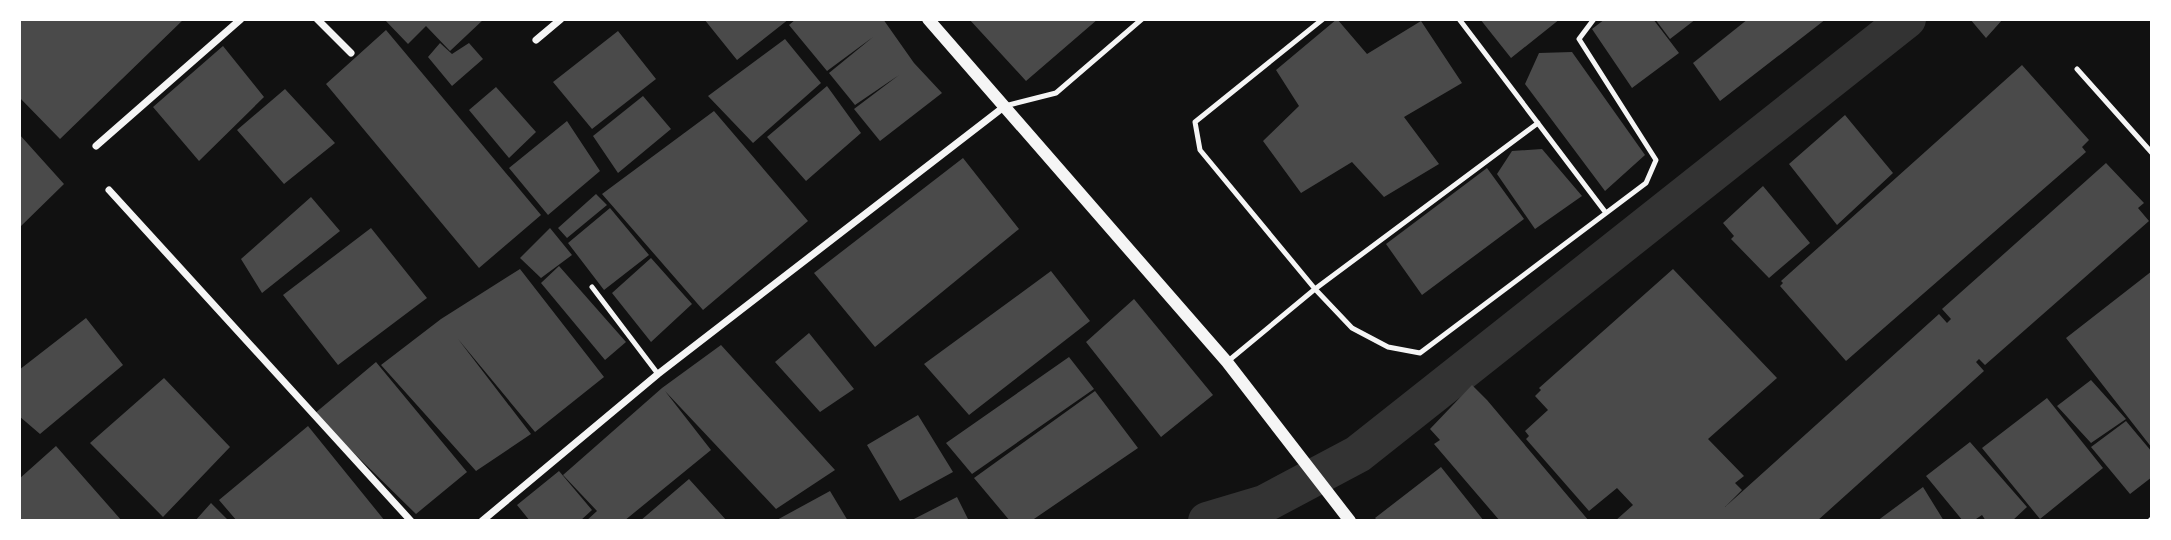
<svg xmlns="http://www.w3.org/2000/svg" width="2171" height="540" font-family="'Work Sans',sans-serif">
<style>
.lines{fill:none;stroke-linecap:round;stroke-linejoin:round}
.canal{stroke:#333;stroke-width:38}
.building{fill:#4a4a4a}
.service{stroke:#f5f5f5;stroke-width:5}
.minor{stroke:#f5f5f5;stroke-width:7}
.tertiary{stroke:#f5f5f5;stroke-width:12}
</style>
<rect width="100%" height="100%" fill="#111"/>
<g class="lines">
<!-- canal -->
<path class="canal" d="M 1207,521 L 1264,504 L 1358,454 L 1907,19"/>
</g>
<!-- building -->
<path class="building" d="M 19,19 L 184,19 L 60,139 L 19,97 Z
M 384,19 L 484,19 L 450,51 L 426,26 L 408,44 Z
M 704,19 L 789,19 L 737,60 Z
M 796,19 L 883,19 L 914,63 L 942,93 L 880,141 L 854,109 L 899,75 L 855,105 L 829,73 L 873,37 L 827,71 L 789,25 Z
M 969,19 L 1098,19 L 1026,81 Z
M 1337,19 L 1367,54 L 1421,21 L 1462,83 L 1404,117 L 1439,164 L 1384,197 L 1352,162 L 1301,193 L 1263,141 L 1299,106 L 1276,70 Z
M 1480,19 L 1560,19 L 1511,58 Z
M 1605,19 L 1653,19 L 1679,53 L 1632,88 L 1592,29 Z
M 1655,19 L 1696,19 L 1670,39 Z
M 1748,19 L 1826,19 L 1720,101 L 1693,63 Z
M 1970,19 L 2003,19 L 1986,38 Z
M 386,30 L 541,215 L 479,268 L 326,84 Z
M 618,31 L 656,79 L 592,129 L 553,82 Z
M 785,39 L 821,83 L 753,143 L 708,96 Z
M 440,43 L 452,54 L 469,43 L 483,59 L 452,86 L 428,57 Z
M 223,46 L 264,97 L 199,161 L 153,107 Z
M 1572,52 L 1645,155 L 1605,191 L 1525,84 L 1539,53 Z
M 2022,65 L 2089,140 L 2082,147 L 2086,152 L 1846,361 L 1780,286 L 1783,283 L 1781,281 Z
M 827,86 L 861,133 L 806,181 L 767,137 Z
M 496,87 L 536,132 L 509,158 L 469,110 Z
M 285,89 L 335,143 L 284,184 L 237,130 Z
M 643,96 L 671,129 L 618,173 L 593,136 Z
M 714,111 L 808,221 L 703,310 L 602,194 Z
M 1845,115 L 1893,173 L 1837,225 L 1789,164 Z
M 567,121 L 600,171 L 548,215 L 509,168 Z
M 19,134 L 64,184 L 19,228 Z
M 1542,149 L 1582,196 L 1535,229 L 1497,174 L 1512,151 Z
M 963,158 L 1019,229 L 875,347 L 814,273 Z
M 2106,163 L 2144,203 L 2138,208 L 2149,221 L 1985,365 L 1979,359 L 1976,362 L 1984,371 L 1817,521 L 1615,521 L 1633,505 L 1617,488 L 1589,511 L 1526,439 L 1529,436 L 1525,431 L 1548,410 L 1535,396 L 1541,390 L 1539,388 L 1673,269 L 1777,378 L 1708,439 L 1744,476 L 1735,483 L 1742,490 L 1725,507 L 1939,314 L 1947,323 L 1951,319 L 1942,309 Z
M 1487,168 L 1524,219 L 1422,295 L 1386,244 Z
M 1763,186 L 1810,243 L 1769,278 L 1731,239 L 1734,236 L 1723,223 Z
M 596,194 L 607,205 L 567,238 L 558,228 Z
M 311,197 L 340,231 L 262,293 L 241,259 Z
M 610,208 L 649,255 L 604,290 L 568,243 Z
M 371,228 L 427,298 L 338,365 L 283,295 Z
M 550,228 L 572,255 L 541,278 L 520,258 Z
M 651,258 L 692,304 L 651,342 L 612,293 Z
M 559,266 L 626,342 L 605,360 L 541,283 Z
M 520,269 L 604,377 L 535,432 L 458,339 L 531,434 L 476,471 L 381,365 L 441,319 Z
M 1051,271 L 1090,321 L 969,415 L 924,364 Z
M 2152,271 L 2152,448 L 2066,338 Z
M 1134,299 L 1213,395 L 1161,437 L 1086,342 Z
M 86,318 L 123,365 L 40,434 L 19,416 L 19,370 Z
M 809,333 L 854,389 L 820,412 L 775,362 Z
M 721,345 L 835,470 L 776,509 L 665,391 L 711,450 L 624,521 L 586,521 L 597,511 L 563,475 L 662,388 Z
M 1069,357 L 1094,389 L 972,474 L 946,443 Z
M 376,362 L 467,472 L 416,514 L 314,414 Z
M 164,378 L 230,447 L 163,517 L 90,443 Z
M 2091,380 L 2126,419 L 2091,443 L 2057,406 Z
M 1472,385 L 1487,400 L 1589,521 L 1500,521 L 1434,444 L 1440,440 L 1430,429 Z
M 1095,391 L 1138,448 L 1031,521 L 1010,521 L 974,478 Z
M 2047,398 L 2103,468 L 2040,519 L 1982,448 Z
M 918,415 L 953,472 L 900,501 L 867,445 Z
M 2126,421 L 2152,452 L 2152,477 L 2130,494 L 2091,447 Z
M 308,426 L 385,521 L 237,521 L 219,500 Z
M 1970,442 L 2027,507 L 2012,521 L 1986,521 L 1982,515 L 1973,521 L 1963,521 L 1926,476 Z
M 56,446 L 122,521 L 19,521 L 19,479 Z
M 1441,467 L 1484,521 L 1378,521 L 1375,518 Z
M 559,471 L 592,510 L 580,521 L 530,521 L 517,505 Z
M 689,479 L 727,521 L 640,521 Z
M 1923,487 L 1944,521 L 1877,521 Z
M 830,491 L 848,521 L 775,521 Z
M 957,497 L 969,521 L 910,521 Z
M 211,503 L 229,521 L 195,521 Z"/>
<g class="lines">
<!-- service -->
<path class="service" d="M 1323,19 L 1195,122 L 1200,150 L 1315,289 L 1352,328 L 1388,347 L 1420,353 L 1646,183 L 1656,160 L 1579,39 L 1594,19
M 1459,19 L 1606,213
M 2077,69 L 2152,153
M 1005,106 L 1056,93 L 1142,19
M 592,287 L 658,374
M 1227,362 L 1315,289 L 1538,123"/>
<!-- minor -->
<path class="minor" d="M 317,19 L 351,53
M 536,40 L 561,19
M 96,146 L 241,19
M 109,190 L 411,521
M 482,521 L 658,374 L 1005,106
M 2151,521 L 2152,520"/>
<!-- tertiary -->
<path class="tertiary" d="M 928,19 L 1227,362 L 1350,521"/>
</g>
<!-- border -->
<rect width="2171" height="540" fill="none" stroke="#ffffff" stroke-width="42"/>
</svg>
